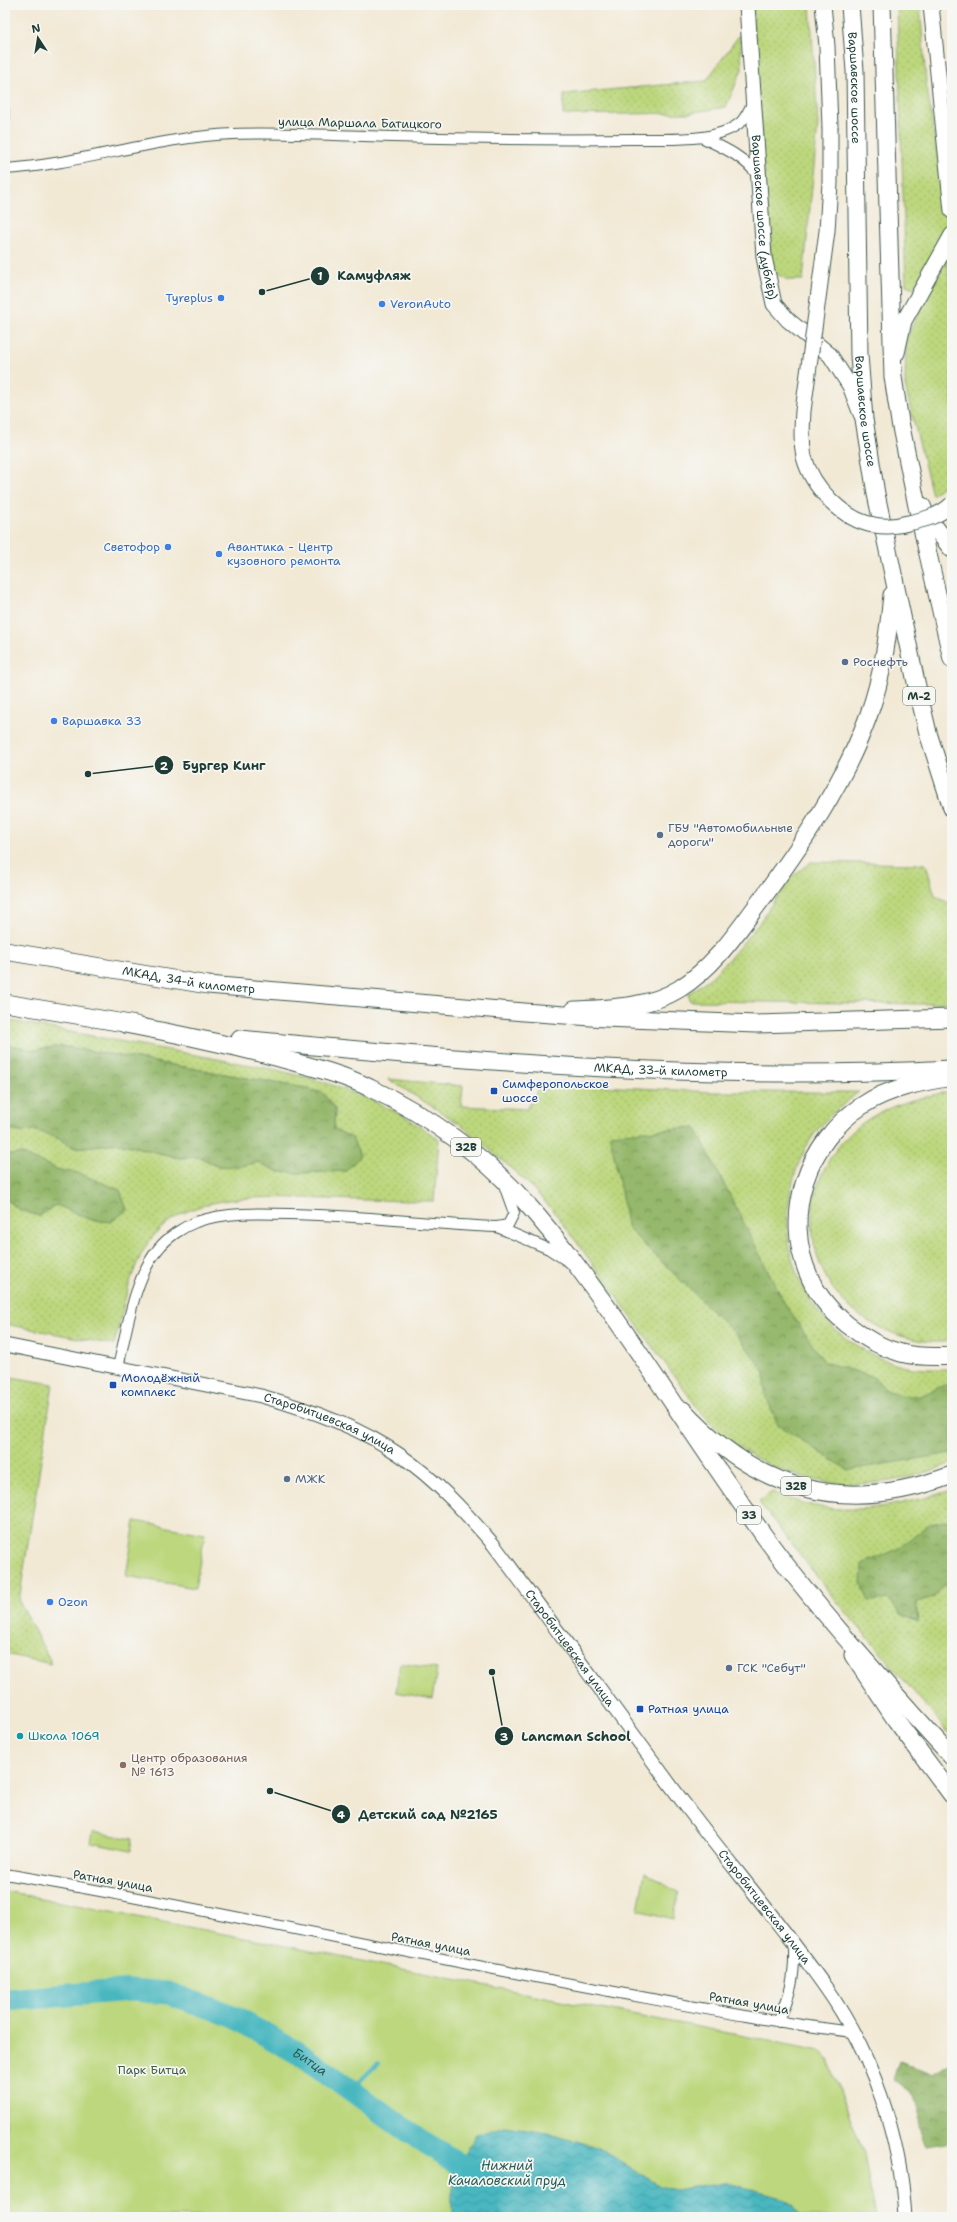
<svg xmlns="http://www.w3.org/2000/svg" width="957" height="2222" font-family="'Shantell Sans',sans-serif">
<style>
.grass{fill:url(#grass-dots);stroke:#6e8a58}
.forest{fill:url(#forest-crowns);stroke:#5a7a50}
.park{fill:#bcd77d;stroke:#6e8a58}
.water{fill:url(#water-waves);stroke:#347a7a}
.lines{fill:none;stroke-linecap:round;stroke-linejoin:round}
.stream{stroke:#48b7c0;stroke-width:4}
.river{stroke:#48b7c0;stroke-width:23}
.minor-casing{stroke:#3f574c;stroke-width:12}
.tertiary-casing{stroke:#3f574c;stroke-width:15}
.secondary-casing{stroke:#3f574c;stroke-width:17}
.primary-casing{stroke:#3f574c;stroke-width:19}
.trunk-casing{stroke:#3f574c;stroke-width:19}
.minor{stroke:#fff;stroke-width:10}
.tertiary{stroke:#fff;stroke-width:13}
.secondary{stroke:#fff;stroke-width:15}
.primary{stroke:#fff;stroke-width:17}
.trunk{stroke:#fff;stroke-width:17}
.secondary-bridge-casing{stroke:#3f574c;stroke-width:17;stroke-linecap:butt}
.secondary-bridge{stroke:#fff;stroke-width:15}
.shop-dot{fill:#3f7fe0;stroke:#f6f6f2;stroke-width:1.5}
.service-dot{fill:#5c6f8a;stroke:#f6f6f2;stroke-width:1.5}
.transit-dot{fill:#1a4fb4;stroke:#f6f6f2;stroke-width:1.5}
.culture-dot{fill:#0f9aa8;stroke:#f6f6f2;stroke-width:1.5}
.education-dot{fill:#8d6e63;stroke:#f6f6f2;stroke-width:1.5}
.labels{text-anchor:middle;stroke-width:3.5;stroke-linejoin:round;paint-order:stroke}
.shield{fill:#f6f6f2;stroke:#60746d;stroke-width:1}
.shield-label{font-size:11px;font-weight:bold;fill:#1f3d34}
.street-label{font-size:12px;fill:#1f3d34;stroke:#f6f6f2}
.shop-label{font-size:12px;fill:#366cbe;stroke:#f6f6f2;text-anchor:start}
.service-label{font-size:12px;fill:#4e5e75;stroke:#f6f6f2;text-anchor:start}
.transit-label{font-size:12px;fill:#164399;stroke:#f6f6f2;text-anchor:start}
.culture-label{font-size:12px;fill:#0d838f;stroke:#f6f6f2;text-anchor:start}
.education-label{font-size:12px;fill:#785e54;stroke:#f6f6f2;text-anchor:start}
.park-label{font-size:12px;fill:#3e5c43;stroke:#f6f6f2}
.water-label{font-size:13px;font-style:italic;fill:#295c57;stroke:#f6f6f2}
.leader{fill:none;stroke:#1f3d34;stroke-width:1.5}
.callout-dot{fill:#1f3d34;stroke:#f6f6f2;stroke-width:1.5}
.mark-label{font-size:12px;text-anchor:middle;font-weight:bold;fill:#fff}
.callout-label{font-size:13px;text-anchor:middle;font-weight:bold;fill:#1f3d34;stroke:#f6f6f2;stroke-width:3.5;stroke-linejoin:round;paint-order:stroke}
</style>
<defs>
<pattern id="grass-dots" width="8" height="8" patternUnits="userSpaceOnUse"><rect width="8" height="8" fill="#bcd77d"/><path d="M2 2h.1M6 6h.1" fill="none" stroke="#a1b96d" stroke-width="1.8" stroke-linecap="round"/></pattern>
<pattern id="forest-crowns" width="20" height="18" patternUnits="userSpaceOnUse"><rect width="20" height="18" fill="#95b86c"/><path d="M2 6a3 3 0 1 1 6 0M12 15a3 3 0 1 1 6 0" fill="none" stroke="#79975a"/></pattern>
<pattern id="water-waves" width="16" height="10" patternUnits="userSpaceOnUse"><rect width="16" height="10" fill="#48b7c0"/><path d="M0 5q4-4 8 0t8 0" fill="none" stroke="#3b969d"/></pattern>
</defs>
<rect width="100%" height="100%" fill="#f6f6f2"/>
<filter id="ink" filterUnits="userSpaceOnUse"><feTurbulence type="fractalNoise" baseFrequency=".025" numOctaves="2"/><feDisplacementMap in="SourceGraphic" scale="8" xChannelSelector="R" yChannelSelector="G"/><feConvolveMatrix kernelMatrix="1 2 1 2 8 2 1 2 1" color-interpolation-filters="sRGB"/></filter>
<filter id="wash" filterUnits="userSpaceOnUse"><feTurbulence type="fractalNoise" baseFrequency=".012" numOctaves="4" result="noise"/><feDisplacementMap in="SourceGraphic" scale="16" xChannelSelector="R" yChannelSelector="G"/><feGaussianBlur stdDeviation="0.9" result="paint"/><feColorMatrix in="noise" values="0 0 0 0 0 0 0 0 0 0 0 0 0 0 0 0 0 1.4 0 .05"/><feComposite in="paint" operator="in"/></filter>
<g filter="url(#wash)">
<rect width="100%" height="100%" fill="#f2e9d5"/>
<!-- grass -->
<path class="grass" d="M 752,5 L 810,5 L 818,124 L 803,280 L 788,280 L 773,272 L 768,234 Z
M 897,5 L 920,5 L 926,82 L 949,228 L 914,288 L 906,285 Z
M 740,34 L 742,69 L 726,107 L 688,113 L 563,115 L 564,94 L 706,81 Z
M 947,258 L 952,315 L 952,479 L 932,495 L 905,386 L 906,338 Z
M 811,862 L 926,864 L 935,896 L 951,904 L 952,906 L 952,1002 L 922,1004 L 690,1001 L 688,994 L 710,978 L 730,958 L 757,926 L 789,879 Z
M 5,1020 L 277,1070 L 324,1082 L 369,1099 L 404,1116 L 439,1139 L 434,1201 C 397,1201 361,1200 325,1199 C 262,1197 175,1188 141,1255 C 127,1282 122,1315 114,1345 L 5,1324 L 5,1198 L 20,1210 L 56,1205 L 92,1220 L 78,1173 L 59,1170 L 22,1154 L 5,1155 L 5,1127 L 18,1132 L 38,1131 L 57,1138 L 75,1148 L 119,1143 L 180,1158 L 200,1157 L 217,1166 L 238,1167 L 258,1162 L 279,1172 L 301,1173 L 346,1171 L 352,1138 L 334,1129 L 335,1109 L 305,1088 L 62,1046 L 34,1050 L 5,1044 Z
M 388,1079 L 463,1086 L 461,1106 L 527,1109 L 538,1089 L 564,1084 L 713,1092 L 859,1092 C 843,1105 827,1116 815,1133 C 802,1151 794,1173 790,1195 C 776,1273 823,1341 898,1365 C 915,1370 934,1369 952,1369 L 952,1463 C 872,1496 790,1492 722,1434 C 714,1427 707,1418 699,1410 L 559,1218 L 529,1184 L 460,1124 Z
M 952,1091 L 952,1341 C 931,1344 910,1340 890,1332 C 798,1297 785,1180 864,1122 C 889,1104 922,1097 952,1091 Z
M 5,1376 L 53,1384 L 19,1601 L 52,1664 L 5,1654 Z
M 952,1490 L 952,1737 L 829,1592 L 759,1502 L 772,1492 C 790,1499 808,1506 828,1508 C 869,1513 912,1502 952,1490 Z"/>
<!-- forest -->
<path class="forest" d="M 5,91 L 9,112 L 7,137 L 5,140 Z
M 5,1044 L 34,1050 L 62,1046 L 305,1088 L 323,1093 L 335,1109 L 334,1129 L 352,1138 L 360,1156 L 346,1171 L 301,1173 L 279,1172 L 258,1162 L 238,1167 L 217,1166 L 200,1157 L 180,1158 L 119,1143 L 75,1148 L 57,1138 L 38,1131 L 18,1132 L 5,1127 Z
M 695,1127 L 785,1304 L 824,1362 L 874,1377 L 886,1390 L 905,1396 L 920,1396 L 952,1382 L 952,1453 L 848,1470 L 778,1425 L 765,1394 L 765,1372 L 738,1336 L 628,1229 L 610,1134 Z
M 22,1154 L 59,1170 L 78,1173 L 120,1190 L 127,1210 L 111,1222 L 92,1220 L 56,1205 L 39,1216 L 20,1210 L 5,1198 L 5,1155 Z
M 952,1519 L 952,1582 L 947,1582 L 934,1597 L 916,1602 L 918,1622 L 900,1614 L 889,1599 L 869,1601 L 861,1584 L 862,1564 L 898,1549 L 930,1524 Z
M 900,2061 L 933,2075 L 952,2063 L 952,2137 L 945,2143 L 926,2146 L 919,2128 L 920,2108 L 910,2092 L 894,2080 Z"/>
<!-- park -->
<path class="park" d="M 135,1521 L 205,1534 L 195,1588 L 126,1576 Z
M 400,1663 L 437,1669 L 432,1699 L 396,1692 Z
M 93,1832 L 133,1839 L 131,1851 L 91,1843 Z
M 645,1872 L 679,1893 L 673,1919 L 638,1910 Z
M 5,1891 L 820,2051 L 828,2059 L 864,2154 L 875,2217 L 5,2217 Z"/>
<!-- water -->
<path class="water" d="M 504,2126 L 548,2132 L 599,2148 L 660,2186 L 675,2190 L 724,2182 L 779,2196 L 793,2205 L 802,2217 L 453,2217 C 447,2187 461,2160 476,2135 Z"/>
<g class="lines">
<!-- stream -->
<path class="stream" d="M 351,2090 L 378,2063"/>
<!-- river -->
<path class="river" id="s1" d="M 5,2000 L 132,1990 L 168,1993 L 230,2015 L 305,2057 L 425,2143 L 459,2164 L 488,2176"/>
</g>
</g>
<g filter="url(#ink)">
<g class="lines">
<defs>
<path id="minor" d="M 703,138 C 724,148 745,157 758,176
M 5,169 C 82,164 156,137 233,134 C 287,132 340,136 394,137 C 474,139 553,140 632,139 C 664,138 715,144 741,122 C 746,117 749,109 753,103
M 497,1227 L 549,1249 L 569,1262
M 118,1367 C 127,1330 134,1277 159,1248 C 168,1237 183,1227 196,1222 C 226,1212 258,1213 289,1214 C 359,1215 427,1224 497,1227 L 508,1225 L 514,1213 L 504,1185
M 5,1874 C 207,1908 407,1954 609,1991 C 690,2006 771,2022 852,2032
M 778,2022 C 791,1994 795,1977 794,1946"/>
<g id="tertiary">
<path id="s2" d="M 5,1345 L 261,1396 C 309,1409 359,1427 400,1455 C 436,1480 465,1512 493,1544 C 558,1630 621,1719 686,1806 C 732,1867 782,1925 826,1988 C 872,2053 901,2137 905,2217"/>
</g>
<g id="secondary">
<path id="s3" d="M 747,5 L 764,257 L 774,304 L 788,320 L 830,355 L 850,386 L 861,414"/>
<path d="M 823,5 L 827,46 L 830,127"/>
<path d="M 931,5 L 952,211"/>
<path d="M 897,353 L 904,321 L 952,235"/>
</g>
<g id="primary">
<path id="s4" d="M 850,5 L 855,71 L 859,355 L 864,419 L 876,494 L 916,682 L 928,733 L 952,808"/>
<path d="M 882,5 L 893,377 L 900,422 L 917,506 L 952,659"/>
<path d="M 922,506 L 926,516 L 952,549"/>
<path d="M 574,1010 C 609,1008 648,1008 679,989 C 711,969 733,938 755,908 C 800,848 844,784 869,714 C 883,675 888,635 892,595"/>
<path d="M 952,1077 C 922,1082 888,1088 863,1105 C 807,1141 781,1216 810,1278 C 825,1312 864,1343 901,1353 C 917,1357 935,1357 952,1356"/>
<path d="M 683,1410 C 759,1492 845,1515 952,1475"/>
<path d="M 853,1655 L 896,1720 L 952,1795"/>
</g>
<g id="trunk">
<path id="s5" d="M 5,951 L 208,985 L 524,1012 L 605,1018 L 756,1024 L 952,1018"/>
<path d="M 5,1003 L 136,1025"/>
<path d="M 125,1024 C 182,1035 238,1046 294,1062 C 320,1069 346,1076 370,1088 C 428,1115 485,1156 527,1204 C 559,1240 587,1279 615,1318 C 666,1391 713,1465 765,1537 C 822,1615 887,1685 952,1757"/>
<path id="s6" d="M 240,1039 C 476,1062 714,1082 952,1069"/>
</g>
</defs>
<!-- minor casing -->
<use href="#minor" class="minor-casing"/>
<!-- tertiary casing -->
<use href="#tertiary" class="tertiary-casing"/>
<!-- secondary casing -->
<use href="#secondary" class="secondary-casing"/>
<!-- primary casing -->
<use href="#primary" class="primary-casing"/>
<!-- trunk casing -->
<use href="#trunk" class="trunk-casing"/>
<!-- minor -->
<use href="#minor" class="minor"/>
<!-- tertiary -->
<use href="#tertiary" class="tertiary"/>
<!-- secondary -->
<use href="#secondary" class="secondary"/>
<!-- primary -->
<use href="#primary" class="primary"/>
<!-- trunk -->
<use href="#trunk" class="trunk"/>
<defs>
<path id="secondary-bridge" d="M 830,127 L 830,183 L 827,231 L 803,411 C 802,427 801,441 804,457 C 812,487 843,520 874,525 C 884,527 898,526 908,523 C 923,520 940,516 952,504"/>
</defs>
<!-- secondary-bridge casing -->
<use href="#secondary-bridge" class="secondary-bridge-casing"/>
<!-- secondary-bridge -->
<use href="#secondary-bridge" class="secondary-bridge"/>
</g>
</g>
<!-- markers -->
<g class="shop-dot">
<circle cx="221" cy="298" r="4"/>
<circle cx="382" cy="304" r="4"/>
<circle cx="168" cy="547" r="4"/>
<circle cx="219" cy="554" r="4"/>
<circle cx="54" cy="721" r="4"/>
<circle cx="50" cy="1602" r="4"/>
</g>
<g class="service-dot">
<circle cx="845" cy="662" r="4"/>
<circle cx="660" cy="835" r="4"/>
<circle cx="287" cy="1479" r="4"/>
<circle cx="729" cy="1668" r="4"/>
</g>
<g class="transit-dot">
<rect x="490" y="1087" width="8" height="8" rx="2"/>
<rect x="109" y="1381" width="8" height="8" rx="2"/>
<rect x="636" y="1705" width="8" height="8" rx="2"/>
</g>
<circle class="culture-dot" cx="20" cy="1736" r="4"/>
<circle class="education-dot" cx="123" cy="1765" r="4"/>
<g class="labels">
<!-- shield labels -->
<g class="shield">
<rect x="903" y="687" width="32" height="18" rx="3"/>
<rect x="451" y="1138" width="30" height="18" rx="3"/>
<rect x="781" y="1477" width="30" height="18" rx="3"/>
<rect x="737" y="1506" width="24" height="18" rx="3"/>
</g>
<g class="shield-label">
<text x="919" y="700">М-2</text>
<text x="466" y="1151">32B</text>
<text x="796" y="1490">32B</text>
<text x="749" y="1519">33</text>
</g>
<!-- street labels -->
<g class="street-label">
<text dy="4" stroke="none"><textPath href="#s4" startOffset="83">Варшавское шоссе</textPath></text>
<text transform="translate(360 123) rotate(1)" y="4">улица Маршала Батицкого</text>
<text dy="4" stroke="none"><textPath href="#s3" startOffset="213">Варшавское шоссе (дублёр)</textPath></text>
<text dy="4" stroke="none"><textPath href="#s4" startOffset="407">Варшавское шоссе</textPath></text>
<text dy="4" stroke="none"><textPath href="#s5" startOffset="186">МКАД, 34-й километр</textPath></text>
<text dy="4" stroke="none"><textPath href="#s6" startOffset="422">МКАД, 33-й километр</textPath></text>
<text dy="4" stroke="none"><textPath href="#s2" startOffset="335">Старобитцевская улица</textPath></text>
<text dy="4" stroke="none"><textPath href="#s2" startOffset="671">Старобитцевская улица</textPath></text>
<text transform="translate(113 1881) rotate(10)" y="4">Ратная улица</text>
<text dy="4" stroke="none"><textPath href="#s2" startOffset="995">Старобитцевская улица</textPath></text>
<text transform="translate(431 1944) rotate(11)" y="4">Ратная улица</text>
<text transform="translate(749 2003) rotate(10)" y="4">Ратная улица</text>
</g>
<!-- shop labels -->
<g class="shop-label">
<text x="213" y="302" text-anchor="end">Tyreplus</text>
<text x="390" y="308">VeronAuto</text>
<text x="160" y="551" text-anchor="end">Светофор</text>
<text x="227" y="551">Авантика - Центр<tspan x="227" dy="14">кузовного ремонта</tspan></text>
<text x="62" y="725">Варшавка 33</text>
<text x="58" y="1606">Ozon</text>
</g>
<!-- service labels -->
<g class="service-label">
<text x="853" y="666">Роснефть</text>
<text x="668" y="832">ГБУ "Автомобильные<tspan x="668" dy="14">дороги"</tspan></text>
<text x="295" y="1483">МЖК</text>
<text x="737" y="1672">ГСК "Себут"</text>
</g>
<!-- transit labels -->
<g class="transit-label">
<text x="502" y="1088">Симферопольское<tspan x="502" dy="14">шоссе</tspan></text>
<text x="121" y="1382">Молодёжный<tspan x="121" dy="14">комплекс</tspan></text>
<text x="648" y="1713">Ратная улица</text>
</g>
<!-- culture labels -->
<g class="culture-label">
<text x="28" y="1740">Школа 1069</text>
</g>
<!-- education labels -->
<g class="education-label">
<text x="131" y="1762">Центр образования<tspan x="131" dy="14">№ 1613</tspan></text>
</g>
<!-- park labels -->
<g class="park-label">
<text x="152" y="2074">Парк Битца</text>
</g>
<!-- water labels -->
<g class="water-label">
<text dy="5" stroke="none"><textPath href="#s1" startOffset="322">Битца</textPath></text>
<text x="507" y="2170">Нижний<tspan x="507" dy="15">Качаловский пруд</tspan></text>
</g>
</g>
<!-- callouts -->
<path class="leader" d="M262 292L320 276M88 774L164 765M492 1672L504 1736M270 1791L341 1814"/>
<g class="callout-dot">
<circle cx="262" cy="292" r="4"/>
<circle cx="88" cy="774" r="4"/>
<circle cx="492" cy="1672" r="4"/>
<circle cx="270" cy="1791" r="4"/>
<circle cx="320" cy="276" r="10"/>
<circle cx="164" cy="765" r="10"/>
<circle cx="504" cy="1736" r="10"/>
<circle cx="341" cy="1814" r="10"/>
</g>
<g class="mark-label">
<text x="320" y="280">1</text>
<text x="164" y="770">2</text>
<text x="504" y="1741">3</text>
<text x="341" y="1819">4</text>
</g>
<g class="callout-label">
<text x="374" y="280">Камуфляж</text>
<text x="224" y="770">Бургер Кинг</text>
<text x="576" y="1741">Lancman School</text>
<text x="428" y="1819">Детский сад №2165</text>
</g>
<!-- margin -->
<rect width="957" height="2222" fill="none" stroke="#f6f6f2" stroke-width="20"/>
<!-- north arrow -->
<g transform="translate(38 38) rotate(348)" stroke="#f6f6f2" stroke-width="3" paint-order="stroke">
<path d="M0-3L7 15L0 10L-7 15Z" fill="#1f3d34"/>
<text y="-6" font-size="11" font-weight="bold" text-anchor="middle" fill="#1f3d34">N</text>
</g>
</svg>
